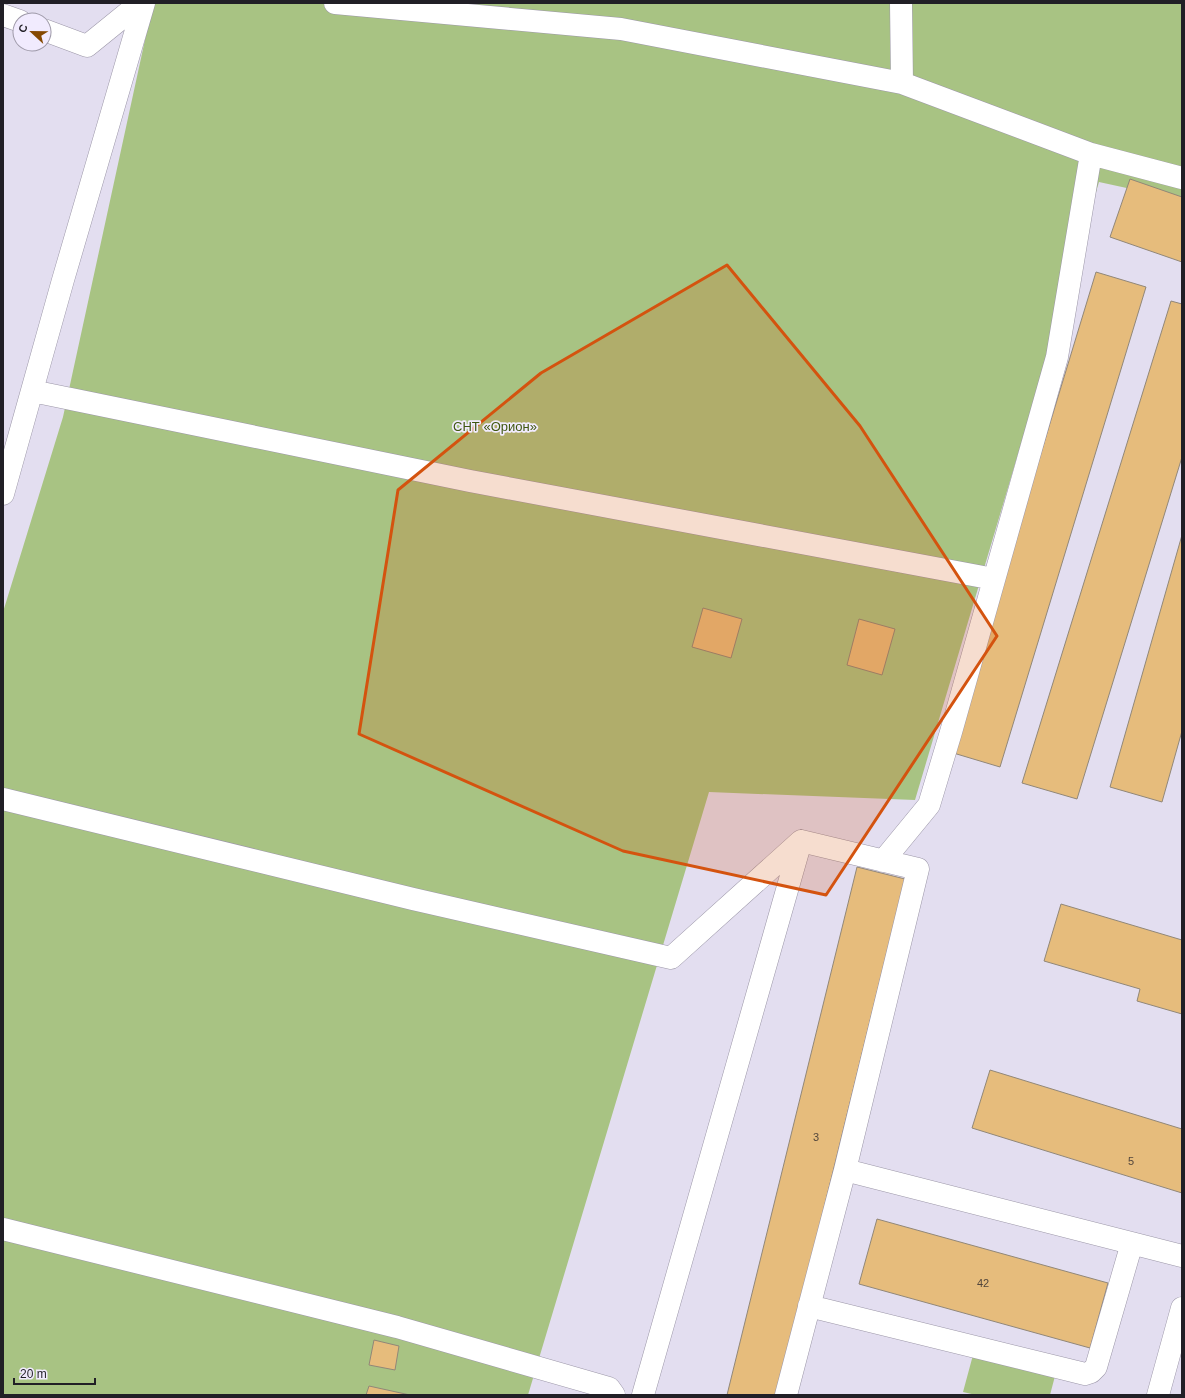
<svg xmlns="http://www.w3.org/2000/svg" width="1185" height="1398" font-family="Arial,sans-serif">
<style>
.green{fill:#a8c383}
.building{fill:#e6bc7c;stroke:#918778}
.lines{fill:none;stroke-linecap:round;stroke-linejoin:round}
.minor-casing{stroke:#9c97a8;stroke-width:23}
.minor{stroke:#fff;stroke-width:22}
.marked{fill:#d4530f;fill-opacity:0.2;stroke:#d4530f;stroke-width:3;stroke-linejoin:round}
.labels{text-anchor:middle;stroke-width:3.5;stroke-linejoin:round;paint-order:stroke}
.number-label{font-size:11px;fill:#52463c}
.park-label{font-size:13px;fill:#3f5710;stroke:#f1ebfe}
</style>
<rect width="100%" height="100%" fill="#e3def0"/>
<!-- green -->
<path class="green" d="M 153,3 L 1182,3 L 1182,200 L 1099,182 L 915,800 L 709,792 L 528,1395 L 3,1395 L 3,612 L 63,417 Z
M 973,1355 L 1055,1376 L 1050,1395 L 976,1395 L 963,1392 Z"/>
<!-- building -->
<path class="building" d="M 1130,179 L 1182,197 L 1182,262 L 1110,237 Z
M 1096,272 L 1146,287 L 1000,767 L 950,752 Z
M 1171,301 L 1182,304 L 1182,457 L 1077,799 L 1022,783 Z
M 1182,535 L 1182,731 L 1162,802 L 1110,787 Z
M 703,608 L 742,619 L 731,658 L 692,647 Z
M 859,619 L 895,629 L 882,675 L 847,665 Z
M 857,867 L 905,879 L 778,1395 L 727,1395 Z
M 1061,904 L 1182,940 L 1182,1014 L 1137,1001 L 1140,989 L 1044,961 Z
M 990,1070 L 1182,1129 L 1182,1193 L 972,1128 Z
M 877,1219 L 1108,1283 L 1090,1348 L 859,1284 Z
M 374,1340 L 399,1346 L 395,1370 L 369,1365 Z
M 369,1386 L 410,1395 L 366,1395 Z"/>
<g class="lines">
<defs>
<path id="minor" d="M 335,3 L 621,29 L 902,83
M 3,15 L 20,21
M 44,30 L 87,46 L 140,3
M 1091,154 L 1182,178
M 32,391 L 470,481 L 994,579
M 3,494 L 63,280 L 144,3
M 3,799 L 413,899 L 671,958 L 801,841
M 883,861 L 929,805 L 951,732 L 1057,357 L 1091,154 L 902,83 L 901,3
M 845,1170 L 1182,1256
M 3,1229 L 397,1327 L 609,1388 L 614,1395
M 809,1306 L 1085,1374 L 1091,1372 L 1096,1367 L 1132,1243
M 643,1395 L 801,841
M 786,1395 L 845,1170 L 918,869 L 801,841
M 1158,1395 L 1182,1308"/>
</defs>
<!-- minor casing -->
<use href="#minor" class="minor-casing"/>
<!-- minor -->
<use href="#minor" class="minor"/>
</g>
<!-- marked area -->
<path class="marked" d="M 727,265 L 860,426 L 997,636 L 826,895 L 623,851 L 359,734 L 398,490 L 541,373 Z"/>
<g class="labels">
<!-- number labels -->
<g class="number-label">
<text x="816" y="1141">3</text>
<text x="1131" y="1165">5</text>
<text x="983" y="1287">42</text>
</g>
<!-- park labels -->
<g class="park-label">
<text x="495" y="431">СНТ «Орион»</text>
</g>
</g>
<!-- border -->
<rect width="1185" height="1398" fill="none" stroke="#211f26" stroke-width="8"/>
<!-- north arrow -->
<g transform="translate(32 32) rotate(292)"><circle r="19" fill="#f1ebfe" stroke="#9e99a8"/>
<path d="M0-3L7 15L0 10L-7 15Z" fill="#854902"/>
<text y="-6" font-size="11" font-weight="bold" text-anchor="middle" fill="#211f26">С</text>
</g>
<!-- scale -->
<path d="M14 1378v6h81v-6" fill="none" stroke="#211f26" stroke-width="2"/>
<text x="20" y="1378" font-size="12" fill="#211f26" stroke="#f1ebfe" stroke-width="3" paint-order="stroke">20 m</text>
</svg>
